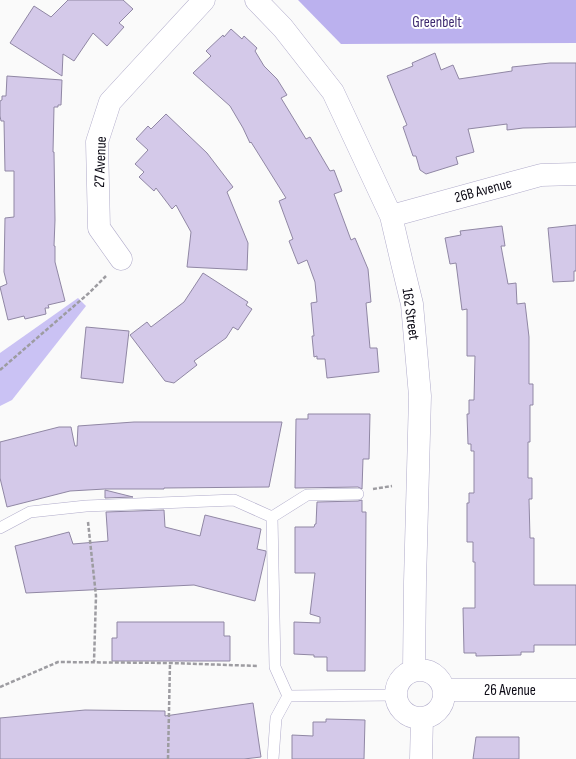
<svg xmlns="http://www.w3.org/2000/svg" width="576" height="759" font-family="'Sofia Sans Condensed',sans-serif">
<style>
.green{fill:#cac2f4}
.forest{fill:#bbb1ee}
.building{fill:#d4c9e9;stroke:#9087a4}
.lines{fill:none;stroke-linecap:round;stroke-linejoin:round}
.lane-casing{stroke:#b0abca;stroke-width:12}
.street-casing{stroke:#b0abca;stroke-width:23}
.path{stroke:#9d9ca1;stroke-width:2.5;stroke-dasharray:4 2;stroke-linecap:butt}
.lane{stroke:#fff;stroke-width:11}
.street{stroke:#fff;stroke-width:22}
.labels{text-anchor:middle;stroke-width:4;stroke-linejoin:round;paint-order:stroke}
.park-label{font-size:15px;fill:#3e2a70;stroke:#fff}
.street-label{font-size:15px;fill:#0d0b16;stroke:#fff}
</style>
<rect width="100%" height="100%" fill="#fafafa"/>
<!-- green -->
<path class="green" d="M 78,298 L 86,306 L 12,400 L 0,406 L 0,353 Z"/>
<!-- forest -->
<path class="forest" d="M 298,0 L 576,0 L 576,43 L 341,44 Z"/>
<!-- building -->
<path class="building" d="M 68,0 L 123,0 L 133,9 L 119,23 L 124,27 L 107,46 L 93,33 L 74,61 L 63,54 L 62,76 L 10,43 L 34,6 L 51,17 Z
M 231,29 L 242,39 L 244,36 L 257,48 L 255,51 L 264,66 L 277,79 L 287,95 L 281,98 L 306,139 L 310,137 L 330,171 L 334,170 L 342,191 L 334,194 L 351,240 L 355,238 L 368,269 L 371,302 L 366,303 L 370,348 L 377,348 L 379,372 L 327,378 L 325,359 L 317,359 L 317,356 L 314,357 L 312,336 L 314,336 L 311,303 L 317,302 L 315,282 L 307,260 L 298,264 L 289,241 L 293,239 L 279,201 L 286,198 L 251,142 L 250,143 L 243,128 L 230,106 L 193,73 L 211,56 L 206,51 L 223,35 L 224,37 Z
M 435,53 L 441,70 L 453,65 L 459,79 L 512,71 L 512,67 L 550,63 L 576,63 L 576,127 L 523,128 L 507,130 L 507,124 L 468,129 L 474,152 L 456,157 L 458,164 L 426,174 L 420,170 L 416,156 L 413,156 L 403,127 L 407,125 L 387,76 L 413,66 L 412,63 Z
M 7,76 L 62,80 L 61,105 L 58,105 L 58,107 L 54,107 L 53,152 L 54,152 L 55,220 L 54,246 L 55,246 L 55,262 L 65,301 L 48,305 L 49,308 L 45,308 L 46,314 L 25,319 L 24,316 L 8,320 L 0,287 L 7,284 L 4,272 L 5,218 L 14,217 L 14,171 L 5,171 L 4,121 L 1,121 L 0,116 L 0,101 L 2,100 L 2,96 L 6,96 Z
M 166,114 L 207,153 L 233,187 L 227,192 L 248,243 L 247,270 L 187,267 L 191,232 L 176,205 L 172,209 L 156,188 L 154,191 L 139,177 L 144,172 L 135,164 L 148,150 L 136,139 L 148,126 L 151,129 Z
M 576,225 L 576,271 L 574,271 L 574,281 L 553,282 L 548,228 Z
M 502,226 L 505,246 L 501,246 L 508,284 L 516,283 L 517,304 L 525,303 L 529,337 L 529,384 L 533,384 L 533,405 L 530,405 L 530,442 L 528,442 L 528,478 L 532,478 L 532,499 L 529,499 L 530,538 L 534,538 L 534,585 L 576,585 L 576,645 L 534,645 L 534,652 L 521,652 L 521,655 L 476,656 L 476,653 L 464,653 L 463,608 L 475,608 L 475,562 L 473,562 L 473,542 L 467,542 L 467,503 L 469,503 L 469,493 L 474,493 L 474,451 L 471,451 L 471,444 L 468,444 L 467,414 L 469,414 L 469,400 L 474,400 L 475,356 L 467,356 L 467,309 L 462,310 L 456,263 L 450,264 L 445,238 L 461,235 L 460,231 Z
M 203,273 L 248,302 L 246,305 L 252,309 L 238,330 L 233,327 L 226,338 L 194,361 L 197,365 L 174,383 L 165,381 L 130,335 L 147,322 L 151,327 L 184,302 Z
M 86,327 L 129,331 L 123,383 L 81,378 Z
M 308,414 L 370,414 L 369,459 L 363,459 L 362,489 L 358,487 L 295,488 L 296,419 L 308,419 Z
M 134,422 L 282,422 L 269,487 L 164,488 L 164,489 L 105,489 L 70,491 L 7,507 L 0,478 L 0,442 L 59,427 L 71,427 L 74,442 L 75,446 L 77,446 L 78,426 Z
M 105,490 L 133,497 L 105,498 Z
M 362,500 L 362,512 L 366,512 L 365,671 L 327,671 L 327,657 L 314,657 L 314,655 L 294,654 L 294,622 L 320,623 L 320,617 L 310,614 L 315,573 L 295,573 L 295,527 L 314,527 L 315,524 L 316,524 L 317,502 L 358,501 Z
M 164,510 L 165,527 L 200,536 L 205,515 L 261,529 L 257,549 L 266,551 L 266,553 L 255,601 L 194,585 L 26,593 L 15,546 L 69,532 L 73,544 L 108,541 L 106,512 Z
M 117,622 L 224,622 L 224,636 L 230,636 L 230,661 L 112,661 L 112,638 L 117,638 Z
M 253,703 L 261,757 L 244,759 L 0,759 L 0,718 L 85,710 L 165,711 L 165,716 Z
M 326,719 L 365,720 L 364,759 L 292,759 L 292,735 L 313,736 L 313,722 L 326,722 Z
M 476,737 L 519,737 L 519,759 L 473,759 Z"/>
<g class="lines">
<defs>
<path id="lane" d="M 272,517 L 275,667 L 288,696 L 276,718 L 273,759
M 0,528 L 30,512 L 86,506 L 234,500 L 272,517 L 307,495 L 358,494
M 288,696 L 395,695"/>
<path id="street" d="M 256,0 L 283,28 L 333,92 L 391,216 L 402,263 L 412,304 L 420,396 L 415,582 L 414,670
M 391,216 L 541,175 L 576,174
M 121,259 L 99,228 L 97,142 L 110,102 L 204,0
M396 694a24 24 0 1 1 48 0a24 24 0 1 1-48 0Z
M 444,690 L 576,690
M 421,759 L 422,718"/>
</defs>
<!-- lane casing -->
<use href="#lane" class="lane-casing"/>
<!-- street casing -->
<use href="#street" class="street-casing"/>
<!-- path -->
<path class="path" d="M 0,370 L 89,293 L 106,276
M 373,489 L 392,486
M 88,522 L 96,596 L 94,662
M 0,687 L 58,662 L 170,663 L 258,666
M 168,759 L 170,663"/>
<!-- lane -->
<use href="#lane" class="lane"/>
<!-- street -->
<use href="#street" class="street"/>
</g>
<g class="labels">
<!-- park labels -->
<g class="park-label">
<text x="437" y="27">Greenbelt</text>
</g>
<!-- street labels -->
<g class="street-label">
<text transform="translate(100 162) rotate(-88)" y="5">27 Avenue</text>
<text transform="translate(483 190) rotate(-15)" y="5">26B Avenue</text>
<text transform="translate(411 314) rotate(82)" y="5">162 Street</text>
<text x="510" y="695">26 Avenue</text>
</g>
</g>
</svg>
